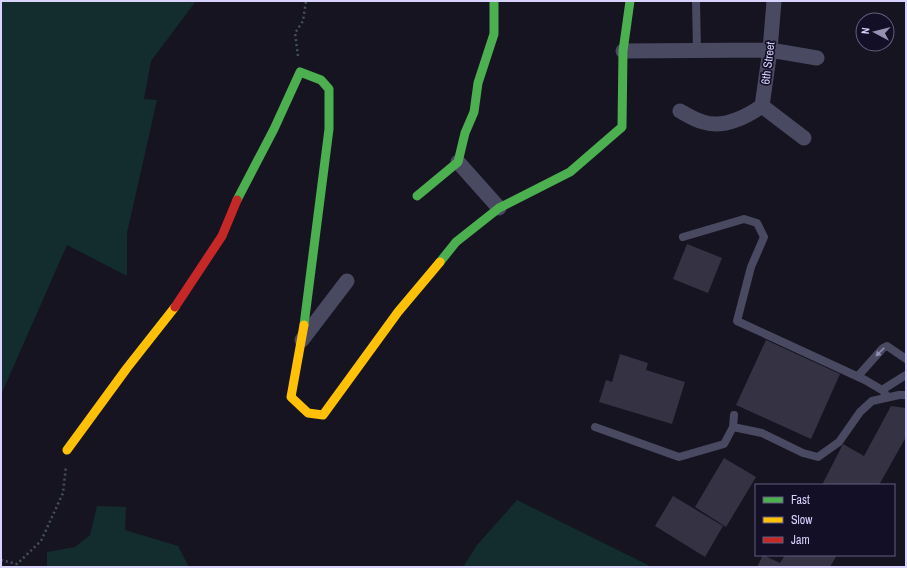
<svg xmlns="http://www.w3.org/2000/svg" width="907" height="568" font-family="'Archivo Narrow',sans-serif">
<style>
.green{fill:#132c2d}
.building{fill:#343243}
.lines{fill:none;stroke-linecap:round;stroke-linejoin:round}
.path{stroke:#44505f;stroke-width:2.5;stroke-dasharray:2 3;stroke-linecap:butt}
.lane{stroke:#4a4962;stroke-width:8}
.street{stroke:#4a4962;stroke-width:15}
.fast{stroke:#4caf50;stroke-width:9}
.slow{stroke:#ffc107;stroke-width:9}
.jam{stroke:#c62828;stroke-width:9}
.oneway{fill:#928eb0}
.labels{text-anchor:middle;stroke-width:3.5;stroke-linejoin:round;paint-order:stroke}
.street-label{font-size:12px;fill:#d9d4ff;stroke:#130f26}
</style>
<rect width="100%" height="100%" fill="#161421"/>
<!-- green -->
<path class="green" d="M 1,1 L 196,1 L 151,61 L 144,99 L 157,100 L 127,233 L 127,276 L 67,245 L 1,395 Z
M 517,500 L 652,567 L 463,567 L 477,545 Z
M 97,506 L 126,507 L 125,530 L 178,546 L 189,567 L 47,567 L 47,552 L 75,547 L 90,535 Z"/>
<!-- building -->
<path class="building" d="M 687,244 L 722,258 L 708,293 L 673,279 Z
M 766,340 L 840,374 L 811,439 L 736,405 Z
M 620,354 L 648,363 L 646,370 L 685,382 L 672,424 L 599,402 L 606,380 L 612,382 Z
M 891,406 L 906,408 L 906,437 L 879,485 L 822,485 L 843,444 L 864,456 Z
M 724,458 L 756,477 L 726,527 L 695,507 Z
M 673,496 L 723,526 L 705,557 L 655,526 Z
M 763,555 L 780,563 L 785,555 L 837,555 L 830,567 L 757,567 Z"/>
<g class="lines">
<!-- path -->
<path class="path" d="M 298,56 L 295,33 L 303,21 L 306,1
M 1,560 L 17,564 L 41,541 L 63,493 L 66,466"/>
<!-- lane -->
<path class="lane" d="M 696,1 L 697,51
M 683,237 L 744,219 L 757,223 L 764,237 L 751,267 L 737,321 L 865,380 L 882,390 L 888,397
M 858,376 L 883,348 L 887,346 L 906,359
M 882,390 L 906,375
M 734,415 L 733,427 L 762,433 L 803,453 L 818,457 L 839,442 L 860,412 L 872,401 L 899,395 L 906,395
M 595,427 L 679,457 L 724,444 L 733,427"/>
<!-- street -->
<path class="street" d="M 623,51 L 770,50 L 817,58
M 762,106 L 804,138
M 680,111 C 687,115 695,120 703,122 C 724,129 746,117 762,106 L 770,50 L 774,1
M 458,162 L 499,208
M 302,340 L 347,281"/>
<!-- fast -->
<path class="fast" d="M 417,196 L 458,162 L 465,133 L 474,112 L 478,83 L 494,34 L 494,1
M 237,200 L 274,129 L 300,72 L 321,80 L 329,89 L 329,129 L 304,325
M 440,262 L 456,242 L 499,208 L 570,172 L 622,127 L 623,51 L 630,1"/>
<!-- slow -->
<path class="slow" d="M 304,325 L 291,397 L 308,413 L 323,415 L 398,312 L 440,262
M 67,450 L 127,368 L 175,307"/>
<!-- jam -->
<path class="jam" d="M 175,307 L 222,236 L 237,200"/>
</g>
<!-- one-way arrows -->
<defs><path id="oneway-solid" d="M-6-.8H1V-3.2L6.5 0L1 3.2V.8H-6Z"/></defs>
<use class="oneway" href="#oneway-solid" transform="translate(880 352) rotate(135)"/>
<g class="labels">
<!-- street labels -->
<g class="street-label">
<text transform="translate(768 63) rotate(-83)" y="4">6th Street</text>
</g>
</g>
<!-- border -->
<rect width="907" height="568" fill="none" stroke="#d9d4ff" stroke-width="4"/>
<!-- legend -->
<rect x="755" y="484" width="140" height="72" fill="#130f26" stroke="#625e7d"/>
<rect x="763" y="497" width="20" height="6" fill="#4caf50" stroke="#625e7d"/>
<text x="791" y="504" font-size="12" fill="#d9d4ff">Fast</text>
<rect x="763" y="517" width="20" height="6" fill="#ffc107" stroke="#625e7d"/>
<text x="791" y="524" font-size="12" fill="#d9d4ff">Slow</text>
<rect x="763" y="537" width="20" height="6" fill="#c62828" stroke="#625e7d"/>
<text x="791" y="544" font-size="12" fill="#d9d4ff">Jam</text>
<!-- north arrow -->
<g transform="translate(875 32) rotate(277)"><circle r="19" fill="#130f26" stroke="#625e7d"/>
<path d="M0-3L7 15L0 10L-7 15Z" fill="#9591b1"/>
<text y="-6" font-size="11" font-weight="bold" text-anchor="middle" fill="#d9d4ff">N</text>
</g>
</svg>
